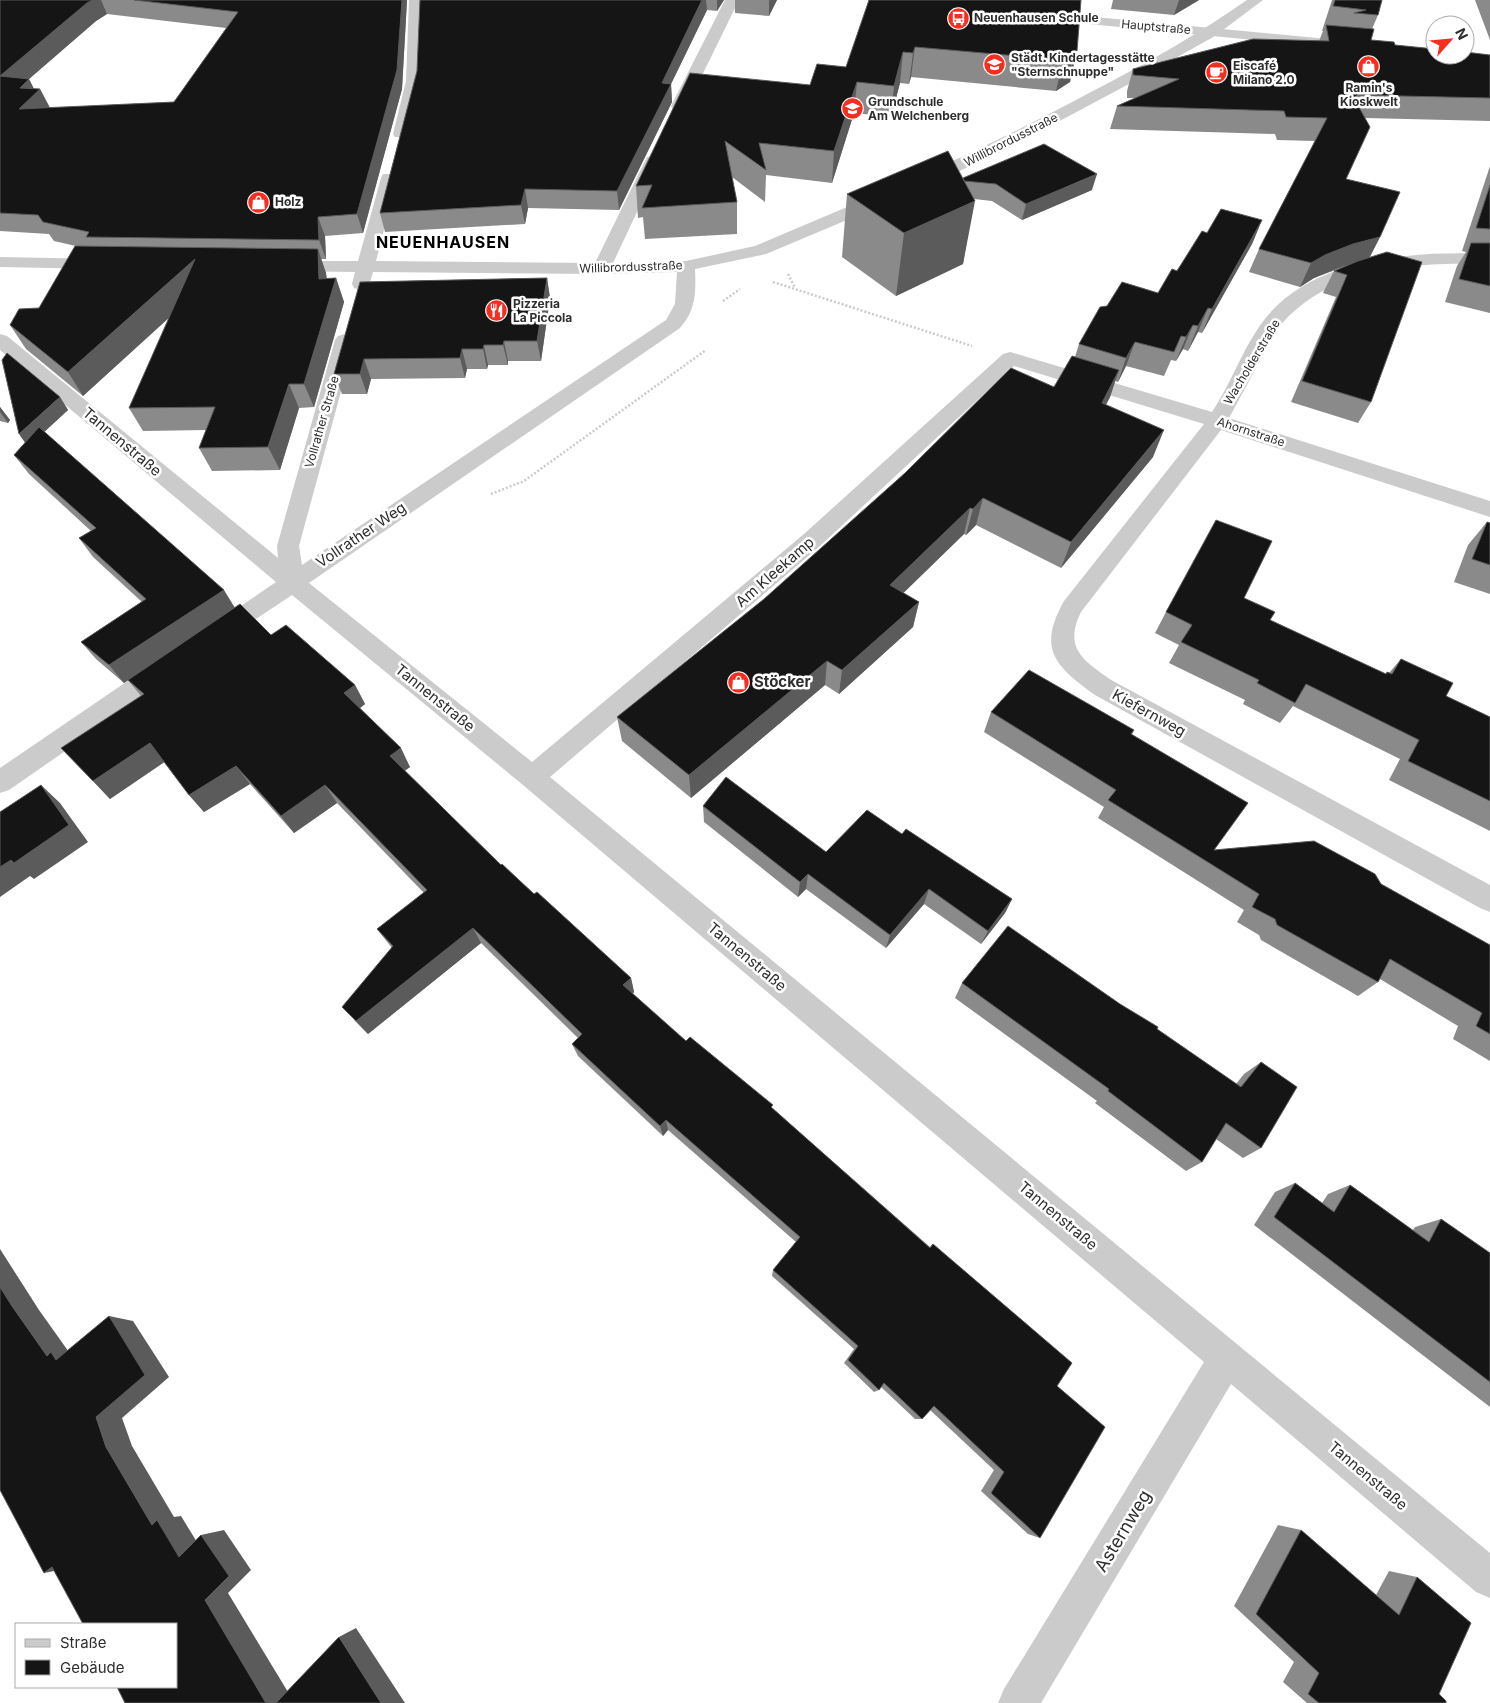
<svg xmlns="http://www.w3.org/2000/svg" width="1490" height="1703" font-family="Inter,sans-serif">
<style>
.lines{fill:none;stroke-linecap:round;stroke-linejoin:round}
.path{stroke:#cbcbcb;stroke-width:2.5;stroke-dasharray:2 2;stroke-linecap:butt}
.minor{fill:#cbcbcb;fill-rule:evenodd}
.tertiary{fill:#cbcbcb;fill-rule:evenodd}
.wall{fill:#8a8a8a;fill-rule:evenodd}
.shaded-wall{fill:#5b5b5b}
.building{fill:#151515;stroke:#5b5b5b}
.labels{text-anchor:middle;stroke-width:5;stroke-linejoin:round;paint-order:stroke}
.far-poi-label{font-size:12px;font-weight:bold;fill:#2e2e2e;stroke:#fff;text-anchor:start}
.far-street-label{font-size:12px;fill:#2e2e2e;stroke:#fff}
.street-label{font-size:15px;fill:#2e2e2e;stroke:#fff}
.poi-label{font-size:15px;font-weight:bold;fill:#2e2e2e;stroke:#fff;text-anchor:start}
.far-district-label{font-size:16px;font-weight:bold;letter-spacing:1px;fill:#000;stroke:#fff}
.near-street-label{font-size:18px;fill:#2e2e2e;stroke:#fff}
</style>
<rect width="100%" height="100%" fill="#fff"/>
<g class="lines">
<!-- path -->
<path class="path" d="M 788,274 L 795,288
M 773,282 L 972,346
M 723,301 L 740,289
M 491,494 L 524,481 L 706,350"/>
<!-- minor -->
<path class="minor" d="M 409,0 L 423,0 L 422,81 L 409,134 L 407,137 L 395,137 L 393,134 L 406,81 Z
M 725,0 L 739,0 L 687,106 L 685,109 L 673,109 L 671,106 Z
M 1247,0 L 1263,0 L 1215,36 L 1129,84 L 1009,148 L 929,185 L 917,185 L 915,181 L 917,177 C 976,151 1033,123 1091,92 C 1145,64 1197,35 1247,0 Z
M 653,156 L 659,157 L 661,161 L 613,263 L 686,261 L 755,246 L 873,196 L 879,195 L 885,196 L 888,200 L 885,204 L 766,254 L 695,269 C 696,292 696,310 680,328 L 309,583 L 532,762 L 804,534 L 1003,354 L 1010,352 L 1017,354 L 1212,412 C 1233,381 1244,343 1269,314 C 1319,256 1419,251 1490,254 L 1490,264 C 1415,262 1325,266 1276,331 L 1229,418 L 1490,501 L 1490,517 L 1221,430 L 1081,612 C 1063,649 1084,661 1113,681 L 1490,885 L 1490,912 L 1480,908 L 1095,695 C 1055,666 1037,649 1064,601 L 1204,424 L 1014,366 L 820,546 L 550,777 L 1490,1553 L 1490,1598 L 1476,1592 L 1231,1384 L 1041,1703 L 998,1703 L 1004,1689 L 1204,1362 L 523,785 L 292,595 L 226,639 L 218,642 L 210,639 L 206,633 L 210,627 L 276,582 L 0,350 L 0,334 L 7,336 L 278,558 L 277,546 L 335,340 L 338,336 L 345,334 L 352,336 L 355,340 L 299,546 L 302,565 L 666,320 L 675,304 L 677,272 L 601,274 L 373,272 L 368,288 L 361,290 L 354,288 L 352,284 L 355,272 L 286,271 L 280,270 L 277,266 L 280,262 L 286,261 L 358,261 L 381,178 L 383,174 L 395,174 L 397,178 L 376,261 L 595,263 L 645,161 L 647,157 Z
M 0,257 L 103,259 L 109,260 L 112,264 L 109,268 L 103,269 L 0,267 Z
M 166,658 L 175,661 L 178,668 L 175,675 L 9,790 L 0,793 L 0,768 L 157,661 Z"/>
<!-- tertiary -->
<path class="tertiary" d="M 1042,12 L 1338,40 L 1343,41 L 1345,44 L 1343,47 L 1338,48 L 1037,19 L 1035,16 L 1037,13 Z"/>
</g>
<!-- wall -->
<path class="wall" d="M 0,0 L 407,0 L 402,89 L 363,233 L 325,236 L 326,259 L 321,259 L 326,273 L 327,279 L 336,278 L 344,302 L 314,407 L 299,408 L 280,470 L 212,471 L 199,448 L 206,430 L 143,431 L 129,408 L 170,317 L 83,396 L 26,349 L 10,325 L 39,308 L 76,246 L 54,241 L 49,234 L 0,231 ZM 107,14 L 226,28 L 174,102 L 50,108 L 40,89 L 34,89 L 29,79 L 96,21 Z
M 420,0 L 724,0 L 717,11 L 707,10 L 671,84 L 672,102 L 619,210 L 528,208 L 525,224 L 385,232 L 380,213 L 417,71 Z
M 735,0 L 777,0 L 769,16 L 735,13 Z
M 869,0 L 1077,51 L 1070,82 L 1056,91 L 911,77 L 909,84 L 900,83 L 891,117 L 854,113 L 832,183 L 766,175 L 765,202 L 732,177 L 737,202 L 737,234 L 645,239 L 643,217 L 638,218 L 636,186 L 810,85 L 846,67 Z
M 1113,0 L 1199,0 L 1174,15 L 1111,9 Z
M 1332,0 L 1382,0 L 1378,15 L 1372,29 L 1371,40 L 1395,45 L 1490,55 L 1490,121 L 1365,118 L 1346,179 L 1380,237 L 1370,257 L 1371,402 L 1358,423 L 1291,402 L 1336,297 L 1323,293 L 1334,271 L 1346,266 L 1314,278 L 1300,287 L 1249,272 L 1259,249 L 1315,141 L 1277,140 L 1275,134 L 1110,129 L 1117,106 L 1135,98 L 1127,98 L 1127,91 L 1133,69 L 1319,41 L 1323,31 L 1322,31 Z
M 1475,0 L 1490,0 L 1490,40 Z
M 1490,166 L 1490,313 L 1445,302 L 1457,266 L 1466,252 L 1462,251 Z
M 963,178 L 1092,190 L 1022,220 L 992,201 L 974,199 L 963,264 L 896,296 L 842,257 L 847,194 Z
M 1262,220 L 1252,244 L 1202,333 L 1198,332 L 1188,351 L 1183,349 L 1176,361 L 1171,360 L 1164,376 L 1126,366 L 1118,382 L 1115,381 L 1110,397 L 1106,405 L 1153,457 L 1061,568 L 976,525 L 966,535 L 964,534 L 903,593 L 919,602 L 913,627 L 839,694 L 825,685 L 691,798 L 622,741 L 617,717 L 1054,387 L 1075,357 L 1079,344 L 1107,306 L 1158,293 L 1207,233 Z
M 547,278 L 550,298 L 541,361 L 508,361 L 508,365 L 488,365 L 487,369 L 467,369 L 465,378 L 371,379 L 367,394 L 342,394 L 334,374 L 360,282 Z
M 60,397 L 68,410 L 44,432 L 235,608 L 271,635 L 355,685 L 365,704 L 360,708 L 410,767 L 405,771 L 501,865 L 631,978 L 634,992 L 633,994 L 686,1041 L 772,1108 L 930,1247 L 933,1244 L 1057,1386 L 1040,1538 L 1028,1534 L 981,1491 L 994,1470 L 930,1410 L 922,1419 L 915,1419 L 881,1387 L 879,1390 L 874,1392 L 844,1363 L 854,1349 L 772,1276 L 773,1270 L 796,1242 L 668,1130 L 663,1136 L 578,1056 L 572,1044 L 578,1038 L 481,943 L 368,1034 L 354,1020 L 392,948 L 377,929 L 424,893 L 337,803 L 294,833 L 250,784 L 204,812 L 189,795 L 164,762 L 110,799 L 93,781 L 141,696 L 128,680 L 161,658 L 124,683 L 96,659 L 81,642 L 142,602 L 93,557 L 79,538 L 91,531 L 29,474 L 14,455 L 25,443 Z
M 0,407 L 10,420 L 8,423 L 0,421 Z
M 1487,522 L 1490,523 L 1490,594 L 1454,582 L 1468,545 Z
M 1244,598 L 1270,620 L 1386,674 L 1389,673 L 1401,659 L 1446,696 L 1490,717 L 1490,831 L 1389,780 L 1400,759 L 1293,706 L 1280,723 L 1243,704 L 1245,700 L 1169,663 L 1179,645 L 1155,633 L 1166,612 Z
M 991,712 L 1134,730 L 1132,734 L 1214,850 L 1381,884 L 1490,945 L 1490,1061 L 1453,1039 L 1458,1026 L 1380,979 L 1378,982 L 1358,996 L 1261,940 L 1259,935 L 1237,922 L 1244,910 L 1098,818 L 1104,807 L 984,732 Z
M 703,806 L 826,852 L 902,834 L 1012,899 L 1005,913 L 981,944 L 924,904 L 886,948 L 806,889 L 798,897 L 704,822 Z
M 962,983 L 1120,1004 L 1157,1029 L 1236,1084 L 1244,1074 L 1261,1062 L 1261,1148 L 1243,1158 L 1216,1139 L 1202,1162 L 1186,1171 L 1095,1103 L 1097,1101 L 955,998 Z
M 1295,1183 L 1322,1203 L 1328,1194 L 1350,1185 L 1413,1230 L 1415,1227 L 1441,1219 L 1490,1253 L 1490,1407 L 1254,1225 L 1275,1192 Z
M 1278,1525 L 1301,1530 L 1376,1595 L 1389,1571 L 1417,1577 L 1439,1694 L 1446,1703 L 1307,1703 L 1283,1682 L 1294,1662 L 1234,1606 Z"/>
<!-- shaded-wall -->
<path class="shaded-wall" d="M 93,0 L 101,0 L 107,14 L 96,21 L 29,79 L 36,93 L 40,89 L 50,108 L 30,128 L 0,76 L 87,3 Z
M 402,0 L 407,0 L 402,89 L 363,233 L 357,214 Z
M 702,0 L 706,0 L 707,10 L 671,84 L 672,102 L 619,210 L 617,191 L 662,83 Z
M 717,0 L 724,0 L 717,11 Z
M 769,0 L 777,0 L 769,16 Z
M 1179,0 L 1199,0 L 1174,15 Z
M 915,47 L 911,77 L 909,84 L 913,53 Z
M 1077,51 L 1070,82 L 1056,91 L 1063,60 Z
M 903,52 L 900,83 L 891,117 L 894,86 Z
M 857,82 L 854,113 L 832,183 L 834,151 Z
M 1097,174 L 1092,190 L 1022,220 L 1026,204 Z
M 525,189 L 528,208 L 525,224 L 521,205 Z
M 975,201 L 963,264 L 896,296 L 904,233 Z
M 318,217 L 325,236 L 326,259 L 319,240 Z
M 1262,220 L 1252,244 L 1202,333 L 1212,309 Z
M 1380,237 L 1368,260 L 1341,267 L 1314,278 L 1300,287 L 1311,263 L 1325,255 L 1353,244 Z
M 318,249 L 326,273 L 328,303 L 319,279 Z
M 195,259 L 207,283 L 83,396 L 68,372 Z
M 336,278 L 344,302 L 314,407 L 304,384 Z
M 547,278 L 550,298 L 541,361 L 537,341 Z
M 1208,308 L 1198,332 L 1188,351 L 1198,326 Z
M 1193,325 L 1183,349 L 1176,361 L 1186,337 Z
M 504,341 L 508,361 L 508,365 L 503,345 Z
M 1135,342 L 1126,366 L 1118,382 L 1126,358 Z
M 484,345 L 488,365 L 487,369 L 483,349 Z
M 462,349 L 467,369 L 465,378 L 460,358 Z
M 364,359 L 371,379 L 367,394 L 360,374 Z
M 1119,370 L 1110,397 L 1092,431 L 1102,403 Z
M 289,384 L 299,408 L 280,470 L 268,447 Z
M 60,397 L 68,410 L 28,447 L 19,434 Z
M 0,407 L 10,420 L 8,423 L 0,412 Z
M 1164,430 L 1153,457 L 1061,568 L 1071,542 Z
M 983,498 L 976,525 L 966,535 L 973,509 Z
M 970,508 L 964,534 L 885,611 L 890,585 Z
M 224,590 L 235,608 L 124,683 L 109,665 Z
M 919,602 L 913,627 L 839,694 L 842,670 Z
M 827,661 L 825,685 L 691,798 L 689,775 Z
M 355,685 L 365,704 L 355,712 L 344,693 Z
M 150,743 L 166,761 L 110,799 L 93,781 Z
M 401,748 L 410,767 L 399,774 L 390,756 Z
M 236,766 L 250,784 L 204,812 L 189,795 Z
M 41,785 L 60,803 L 88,842 L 34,879 L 30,876 L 0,897 L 0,867 Z
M 325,785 L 337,803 L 294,833 L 281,816 Z
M 808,874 L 806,889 L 798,897 L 800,882 Z
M 929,889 L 924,904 L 886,948 L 890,935 Z
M 1012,899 L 1005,913 L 981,944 L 988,931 Z
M 473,928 L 481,943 L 368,1034 L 356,1021 Z
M 631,978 L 634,992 L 627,999 L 623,985 Z
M 666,1120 L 668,1130 L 663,1136 L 660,1126 Z
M 0,1249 L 39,1310 L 71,1355 L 56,1360 L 47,1356 L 12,1306 L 0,1287 Z
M 109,1316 L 133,1321 L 169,1377 L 122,1418 L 132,1446 L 174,1517 L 181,1516 L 203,1552 L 179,1557 L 152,1525 L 106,1447 L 96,1417 Z
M 224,1530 L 251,1570 L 228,1593 L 291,1697 L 281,1703 L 266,1703 L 205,1600 L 201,1535 Z
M 52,1567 L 74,1567 L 44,1573 Z
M 356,1628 L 405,1703 L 381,1703 L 339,1637 Z"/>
<!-- building -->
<path class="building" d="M 0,0 L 93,0 L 87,3 L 0,76 Z
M 134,0 L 402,0 L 397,70 L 357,214 L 318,217 L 319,240 L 86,237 L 89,232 L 43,222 L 38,215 L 0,213 L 0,76 L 29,79 L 20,88 L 40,89 L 19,109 L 174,102 L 238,12 Z
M 420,0 L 702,0 L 662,83 L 671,84 L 617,191 L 525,189 L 521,205 L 380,213 L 417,71 Z
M 869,0 L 1081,0 L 1077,51 L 1063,60 L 915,47 L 913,53 L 903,52 L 894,86 L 857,82 L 834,151 L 759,143 L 766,170 L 725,141 L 737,202 L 642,208 L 652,185 L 636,186 L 690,73 L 810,85 L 817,64 L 846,67 Z
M 1335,0 L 1382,0 L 1378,15 L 1354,13 L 1366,10 L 1333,6 Z
M 1326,25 L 1374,29 L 1371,40 L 1394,42 L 1395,45 L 1435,49 L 1435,55 L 1465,55 L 1465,52 L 1490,55 L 1490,98 L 1357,95 L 1355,100 L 1370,127 L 1346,179 L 1400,192 L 1380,237 L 1353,244 L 1325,255 L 1311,263 L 1259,249 L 1327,118 L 1286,117 L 1284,111 L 1117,106 L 1179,79 L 1133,75 L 1133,69 L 1253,39 L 1329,41 Z
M 1044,144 L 1097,174 L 1026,204 L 996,184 L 964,181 L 963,178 Z
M 948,151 L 975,201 L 904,233 L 847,194 Z
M 1490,185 L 1490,229 L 1476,228 Z
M 1221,209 L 1262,220 L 1212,309 L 1208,308 L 1198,326 L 1193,325 L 1186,337 L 1181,336 L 1174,352 L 1135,342 L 1126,358 L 1079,344 L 1100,307 L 1107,306 L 1122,282 L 1158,293 L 1172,269 L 1177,271 L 1202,231 L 1207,233 Z
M 1471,243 L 1490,243 L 1490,286 L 1459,279 Z
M 75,246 L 318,249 L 319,279 L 336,278 L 304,384 L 289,384 L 268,447 L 199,448 L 215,407 L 129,408 L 195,259 L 68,372 L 10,325 L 19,309 L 39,308 Z
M 1387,252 L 1422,262 L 1371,402 L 1302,381 L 1347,275 L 1334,271 L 1358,261 Z
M 547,278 L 537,341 L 504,341 L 503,345 L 484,345 L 483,349 L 462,349 L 460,358 L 364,359 L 360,374 L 334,374 L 360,282 Z
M 7,353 L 60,397 L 19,434 L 2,360 Z
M 1072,356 L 1119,370 L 1102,403 L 1164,430 L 1071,542 L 983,498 L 973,509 L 970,508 L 890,585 L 919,602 L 842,670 L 827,661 L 689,775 L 617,717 L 764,599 L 905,473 L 1011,368 L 1054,387 Z
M 39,427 L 224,590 L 109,665 L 81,642 L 146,599 L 79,538 L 96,528 L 14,455 Z
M 1216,520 L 1272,541 L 1244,598 L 1275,612 L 1270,620 L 1386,674 L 1387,672 L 1392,674 L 1401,659 L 1453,683 L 1446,696 L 1490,717 L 1490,801 L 1408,761 L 1419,740 L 1306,684 L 1295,703 L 1257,683 L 1259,680 L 1181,642 L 1192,625 L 1166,612 Z
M 1487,522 L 1490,523 L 1490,565 L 1472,559 Z
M 240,604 L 271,635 L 286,625 L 355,685 L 344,693 L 401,748 L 390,756 L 501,865 L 502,864 L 534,894 L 537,892 L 631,978 L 623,985 L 686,1041 L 690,1037 L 773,1105 L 771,1107 L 930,1248 L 933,1244 L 1072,1363 L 1057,1386 L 1105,1427 L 1040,1538 L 991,1493 L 1004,1472 L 934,1406 L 922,1419 L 884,1383 L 879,1390 L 848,1360 L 858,1346 L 773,1270 L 800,1237 L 666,1120 L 660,1126 L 572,1044 L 582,1034 L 473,928 L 356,1021 L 342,1007 L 393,946 L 377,929 L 427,890 L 325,785 L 281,816 L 236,766 L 189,795 L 150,743 L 93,781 L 61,748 L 144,694 L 128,680 Z
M 1029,670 L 1134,730 L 1131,734 L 1248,803 L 1214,850 L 1314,841 L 1375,874 L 1381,884 L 1490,945 L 1490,1034 L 1476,1026 L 1482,1013 L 1390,959 L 1378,982 L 1277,925 L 1275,919 L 1252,907 L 1259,894 L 1108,800 L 1116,790 L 991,712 Z
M 726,777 L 826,852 L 867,810 L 902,834 L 906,829 L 1012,899 L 988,931 L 929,889 L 890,935 L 808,874 L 800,882 L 703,806 Z
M 41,785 L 69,825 L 14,863 L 11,860 L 0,867 L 0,812 Z
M 1008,926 L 1120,1004 L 1158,1027 L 1157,1029 L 1241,1087 L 1261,1062 L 1297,1087 L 1261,1148 L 1226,1123 L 1202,1162 L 1108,1091 L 1109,1089 L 962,983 Z
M 1295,1183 L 1334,1212 L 1350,1185 L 1429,1242 L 1441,1219 L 1490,1253 L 1490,1382 L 1274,1217 Z
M 0,1287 L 12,1306 L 47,1356 L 51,1352 L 56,1360 L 109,1316 L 145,1375 L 96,1417 L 106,1447 L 152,1525 L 157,1520 L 179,1557 L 201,1535 L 229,1576 L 205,1600 L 266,1703 L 125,1703 L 117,1687 L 176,1687 L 176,1624 L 83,1624 L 52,1567 L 44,1573 L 0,1490 Z
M 1301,1530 L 1399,1615 L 1417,1577 L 1471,1623 L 1439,1694 L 1446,1701 L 1446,1703 L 1319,1703 L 1308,1694 L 1319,1673 L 1256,1614 Z
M 339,1637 L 381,1703 L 276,1703 Z"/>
<!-- icons -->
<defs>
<symbol id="bus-disc" viewBox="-11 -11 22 22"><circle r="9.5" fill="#f72d1f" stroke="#fff"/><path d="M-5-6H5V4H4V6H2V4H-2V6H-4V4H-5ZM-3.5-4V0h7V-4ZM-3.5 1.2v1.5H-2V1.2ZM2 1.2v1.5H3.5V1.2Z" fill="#fff"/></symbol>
<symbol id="school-disc" viewBox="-11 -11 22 22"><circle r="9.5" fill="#f72d1f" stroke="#fff"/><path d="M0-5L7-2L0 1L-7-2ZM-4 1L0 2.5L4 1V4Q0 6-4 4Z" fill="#fff"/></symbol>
<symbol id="shop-disc" viewBox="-11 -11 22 22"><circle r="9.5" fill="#f72d1f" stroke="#fff"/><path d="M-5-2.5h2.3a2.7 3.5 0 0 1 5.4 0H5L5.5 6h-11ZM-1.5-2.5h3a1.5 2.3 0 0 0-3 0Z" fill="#fff"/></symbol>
<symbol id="cafe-disc" viewBox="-11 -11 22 22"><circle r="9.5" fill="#f72d1f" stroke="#fff"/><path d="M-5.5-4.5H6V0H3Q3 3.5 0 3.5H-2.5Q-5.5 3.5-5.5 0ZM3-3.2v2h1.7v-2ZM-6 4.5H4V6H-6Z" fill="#fff"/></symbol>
<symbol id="restaurant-disc" viewBox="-11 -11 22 22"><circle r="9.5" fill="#f72d1f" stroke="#fff"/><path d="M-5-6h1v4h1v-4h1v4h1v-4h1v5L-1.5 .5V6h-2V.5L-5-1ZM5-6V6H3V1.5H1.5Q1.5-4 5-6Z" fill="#fff"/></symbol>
</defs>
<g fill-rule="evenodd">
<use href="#bus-disc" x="946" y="6" width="25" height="25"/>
<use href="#school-disc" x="982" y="52" width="25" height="25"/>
<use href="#shop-disc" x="1356" y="54" width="25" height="25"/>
<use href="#cafe-disc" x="1204" y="60" width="25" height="25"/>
<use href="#school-disc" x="840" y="96" width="25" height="25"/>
<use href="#shop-disc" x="246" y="190" width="25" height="25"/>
<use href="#restaurant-disc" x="484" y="298" width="25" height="25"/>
<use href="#shop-disc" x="726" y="670" width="25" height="25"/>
</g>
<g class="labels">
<!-- far-poi labels -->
<g class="far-poi-label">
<text x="974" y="22">Neuenhausen Schule</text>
<text x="1011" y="62">Städt. Kindertagesstätte<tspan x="1011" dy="14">"Sternschnuppe"</tspan></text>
<text x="1233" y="70">Eiscafé<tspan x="1233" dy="14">Milano 2.0</tspan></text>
<text x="1369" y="92" text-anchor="middle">Ramin's<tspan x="1369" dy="14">Kioskwelt</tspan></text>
<text x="868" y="106">Grundschule<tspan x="868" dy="14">Am Welchenberg</tspan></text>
<text x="275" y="206">Holz</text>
<text x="513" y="308">Pizzeria<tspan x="513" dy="14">La Piccola</tspan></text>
</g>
<!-- far-street labels -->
<g class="far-street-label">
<text transform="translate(1156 27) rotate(5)" y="4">Hauptstraße</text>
<text transform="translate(1011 140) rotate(-27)" y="4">Willibrordusstraße</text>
<text transform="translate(631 267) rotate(-2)" y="4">Willibrordusstraße</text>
<text transform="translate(1252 362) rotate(-59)" y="4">Wacholderstraße</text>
<text transform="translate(322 422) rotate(-74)" y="4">Vollrather Straße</text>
<text transform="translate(1251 432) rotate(18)" y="4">Ahornstraße</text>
</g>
<!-- street labels -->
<g class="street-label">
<text transform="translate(122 442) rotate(40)" y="5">Tannenstraße</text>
<text transform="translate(361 535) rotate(-34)" y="5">Vollrather Weg</text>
<text transform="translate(775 572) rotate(-41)" y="5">Am Kleekamp</text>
<text transform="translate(435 698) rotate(39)" y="5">Tannenstraße</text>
<text transform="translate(1149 713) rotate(29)" y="5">Kiefernweg</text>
<text transform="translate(747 957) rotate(40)" y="5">Tannenstraße</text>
<text transform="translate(1058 1216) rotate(40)" y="5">Tannenstraße</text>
<text transform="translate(1368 1476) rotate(40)" y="5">Tannenstraße</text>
</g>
<!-- poi labels -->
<g class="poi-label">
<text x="754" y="687">Stöcker</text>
</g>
<!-- far-district labels -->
<g class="far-district-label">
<text x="443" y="248">NEUENHAUSEN</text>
</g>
<!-- near-street labels -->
<g class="near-street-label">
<text transform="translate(1123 1531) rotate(-59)" y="6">Asternweg</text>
</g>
</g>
<!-- legend -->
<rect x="15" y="1623" width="162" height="65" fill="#ffffff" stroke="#ababab"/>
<rect x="25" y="1639" width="25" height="8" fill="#cbcbcb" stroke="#ababab"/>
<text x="60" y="1648" font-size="15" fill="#2e2e2e">Straße</text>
<rect x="25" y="1660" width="25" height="15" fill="#151515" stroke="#ababab"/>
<text x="60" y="1673" font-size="15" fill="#2e2e2e">Gebäude</text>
<!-- north arrow -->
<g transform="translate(1450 40) rotate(63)"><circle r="24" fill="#ffffff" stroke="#ababab"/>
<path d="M0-4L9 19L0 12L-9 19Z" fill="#f72d1f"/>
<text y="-8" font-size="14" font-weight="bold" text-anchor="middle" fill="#2e2e2e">N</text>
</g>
</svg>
